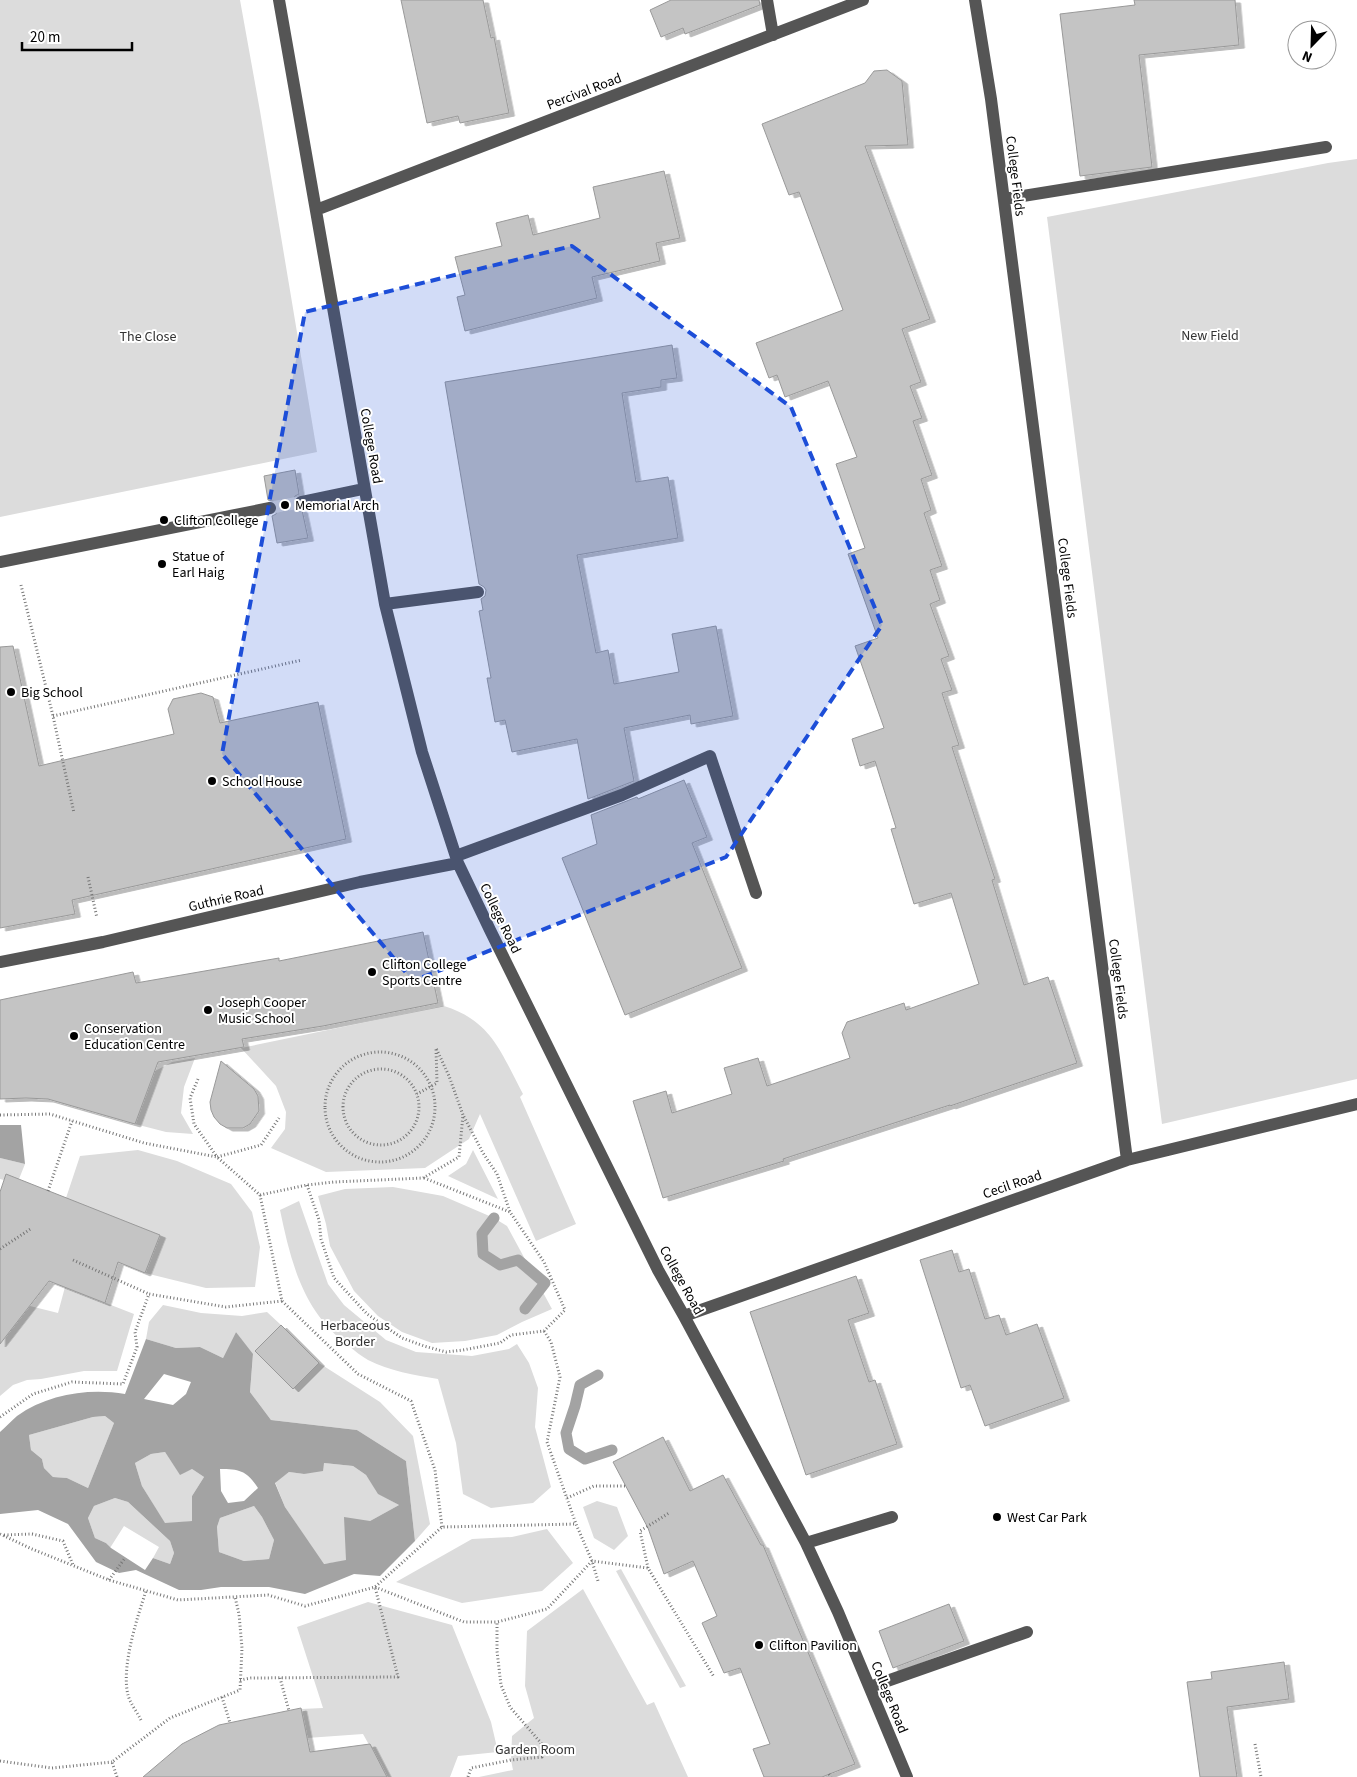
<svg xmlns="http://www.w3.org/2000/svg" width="1357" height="1777" font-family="'Source Sans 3',sans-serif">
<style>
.green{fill:#dcdcdc}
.water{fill:#a3a3a3;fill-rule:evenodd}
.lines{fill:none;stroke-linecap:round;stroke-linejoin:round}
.stream{stroke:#a3a3a3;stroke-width:11}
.building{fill:#c4c4c4;stroke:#999;filter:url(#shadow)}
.minor-tunnel{stroke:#d9d9d9;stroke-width:12;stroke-dasharray:12 6;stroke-linecap:butt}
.path{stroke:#777;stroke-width:3;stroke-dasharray:1 2.5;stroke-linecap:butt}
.minor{stroke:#555;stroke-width:12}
.marked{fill:#1d4ed8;fill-opacity:0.2;stroke:#1d4ed8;stroke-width:4;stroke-dasharray:10 6;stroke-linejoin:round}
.poi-dot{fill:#000;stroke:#fff;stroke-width:2}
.labels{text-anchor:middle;stroke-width:4;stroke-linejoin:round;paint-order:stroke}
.street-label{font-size:14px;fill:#000;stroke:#fff}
.park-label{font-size:14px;fill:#333;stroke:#fff}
.poi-label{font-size:14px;fill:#000;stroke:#fff;text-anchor:start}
</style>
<defs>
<filter id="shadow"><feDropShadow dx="5.5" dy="3" stdDeviation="0" flood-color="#0004"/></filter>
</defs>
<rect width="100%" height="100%" fill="#fff"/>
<!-- green -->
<path class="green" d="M 0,0 L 240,0 L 260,111 L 317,452 L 0,517 Z
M 1357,159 L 1357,1079 L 1162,1124 L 1047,217 L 1328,163 Z
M 444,1006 C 492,1021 501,1053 523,1094 L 520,1097 L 576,1224 L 536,1241 L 480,1114 L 469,1139 L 425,1168 L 326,1172 L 271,1148 L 285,1129 L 286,1112 L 276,1086 L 241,1048 Z
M 195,1058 L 184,1087 L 181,1113 L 193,1134 L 166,1132 L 135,1124 L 155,1071 L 172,1062 Z
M 138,1150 L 177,1161 L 231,1184 L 252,1212 L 260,1247 L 255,1287 L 206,1288 L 145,1273 L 160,1235 L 66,1198 L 80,1156 Z
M 473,1150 L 498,1199 L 448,1176 L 466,1164 Z
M 0,1158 L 25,1164 L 19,1179 L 4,1180 L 0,1179 Z
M 393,1187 L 443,1196 L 494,1218 L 507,1226 L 552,1309 L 522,1322 L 497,1335 L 465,1341 L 432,1343 L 402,1332 L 378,1316 L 354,1291 L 330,1246 L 326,1224 L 318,1196 L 345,1189 Z
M 299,1201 L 328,1284 L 344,1305 L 386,1340 L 416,1352 L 472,1356 L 509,1349 L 517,1344 L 529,1363 L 538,1388 L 535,1427 L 551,1487 L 533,1503 L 491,1508 L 463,1494 L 456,1443 L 438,1379 C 415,1375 389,1371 368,1360 C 361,1356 355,1351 349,1346 C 303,1312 291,1263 280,1210 Z
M 65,1287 L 134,1314 L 117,1371 L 84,1371 L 41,1379 L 27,1380 L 13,1385 L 0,1396 L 0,1342 L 30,1306 L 58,1313 Z
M 163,1305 L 201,1313 L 242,1316 L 267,1312 L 281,1325 L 256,1351 L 293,1388 L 319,1363 L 380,1402 L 413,1436 L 430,1524 L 415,1541 L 406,1461 L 357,1430 L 271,1420 L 250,1392 L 253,1355 L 236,1332 L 223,1358 L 200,1347 L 176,1348 L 146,1339 L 149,1322 Z
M 105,1416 L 114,1423 L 88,1488 L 67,1478 L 53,1477 L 44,1468 L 42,1459 L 31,1450 L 29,1435 L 93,1417 Z
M 165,1452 L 180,1474 L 192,1469 L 204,1477 L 192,1496 L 193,1521 L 165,1524 L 142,1486 L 135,1463 L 151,1454 Z
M 324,1463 L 353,1466 L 366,1475 L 379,1494 L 399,1505 L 370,1521 L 346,1561 L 323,1564 L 285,1507 L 275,1482 L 289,1472 L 304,1474 Z
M 115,1498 L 128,1502 L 170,1541 L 174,1553 L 170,1564 L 153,1558 L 159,1547 L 124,1526 L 110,1548 L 106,1543 L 95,1538 L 88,1518 L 94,1506 Z
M 597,1501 L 617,1507 L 628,1536 L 614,1550 L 594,1538 L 583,1507 Z
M 254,1506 L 262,1517 L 274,1540 L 269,1559 L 244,1561 L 219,1552 L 217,1527 L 220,1518 Z
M 547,1529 L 573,1563 L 542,1591 L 462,1603 L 396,1582 L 472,1539 L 512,1537 Z
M 621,1569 L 686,1686 L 680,1688 L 616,1571 Z
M 583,1589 L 647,1705 L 654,1702 L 688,1777 L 479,1777 L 513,1770 L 511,1760 L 512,1736 L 534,1718 L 525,1686 L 527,1631 Z
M 368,1602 L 452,1625 L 491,1722 L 498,1752 L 458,1756 L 450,1777 L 387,1777 L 363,1734 L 307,1738 L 301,1709 L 323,1708 L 297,1627 Z"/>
<!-- water -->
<path class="water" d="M 0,1125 L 21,1125 L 25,1164 L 0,1158 Z
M 236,1332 L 253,1354 L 250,1392 L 271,1420 L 357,1430 L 406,1461 L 415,1541 L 380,1576 L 354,1574 L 305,1594 L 269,1587 L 221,1587 L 201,1590 L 179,1590 L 136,1570 L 119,1573 L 96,1562 L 68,1524 L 38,1510 L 0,1514 L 0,1432 C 6,1427 11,1421 17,1416 C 48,1394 89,1388 125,1394 L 146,1339 L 176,1348 L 200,1347 L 223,1358 ZM 164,1374 L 191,1382 L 186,1394 L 173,1405 L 144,1399 ZM 105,1416 L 114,1423 L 88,1488 L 67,1478 L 53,1477 L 44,1468 L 42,1459 L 31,1450 L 29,1435 L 93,1417 ZM 165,1452 L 180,1475 L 192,1469 L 204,1477 L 192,1496 L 192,1521 L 165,1523 L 142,1486 L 135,1463 L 151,1454 ZM 324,1463 L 353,1466 L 366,1475 L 378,1494 L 399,1505 L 370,1521 L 344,1517 L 346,1560 L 324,1564 L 285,1507 L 275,1483 L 289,1472 L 304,1474 L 323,1471 ZM 220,1469 C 240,1469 247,1471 258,1488 L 244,1501 L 228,1503 L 221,1491 ZM 115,1498 L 128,1502 L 170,1541 L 174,1553 L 170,1564 L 153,1558 L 145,1570 L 111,1548 L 106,1543 L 95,1538 L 88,1518 L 94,1506 ZM 254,1506 L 262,1517 L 274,1540 L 269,1559 L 244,1561 L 219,1552 L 217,1527 L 220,1518 Z"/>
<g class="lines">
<!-- stream -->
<path class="stream" d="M 494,1218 L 482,1234 L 483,1254 L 500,1265 L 518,1260 L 545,1283 L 525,1309
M 598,1375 L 580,1385 L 575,1406 L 566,1433 L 569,1449 L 585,1459 L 612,1450"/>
</g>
<!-- building -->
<path class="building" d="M 401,0 L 483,0 L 491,38 L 494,37 L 509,113 L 460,123 L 458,116 L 427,123 Z
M 671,0 L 759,0 L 760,5 L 685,34 L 683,28 L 661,37 L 650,10 Z
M 1134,0 L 1235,0 L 1239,45 L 1139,55 L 1152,167 L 1080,176 L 1060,14 L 1135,5 Z
M 887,70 L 902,81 L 908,145 L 865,146 L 930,319 L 902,329 L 921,382 L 910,386 L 922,418 L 913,421 L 932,475 L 921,479 L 931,510 L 924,513 L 942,566 L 930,570 L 940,600 L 930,604 L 949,656 L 941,659 L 952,690 L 942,693 L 959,745 L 952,747 L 995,879 L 992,880 L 1024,985 L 1048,977 L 1077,1063 L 950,1106 L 950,1105 L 783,1159 L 784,1161 L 663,1198 L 633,1101 L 666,1091 L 672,1113 L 732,1094 L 724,1068 L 758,1058 L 767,1086 L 850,1058 L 842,1033 L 847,1022 L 904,1003 L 906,1010 L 979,984 L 951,893 L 914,904 L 891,829 L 896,828 L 875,761 L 860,766 L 852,739 L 884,728 L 855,646 L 878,638 L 848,554 L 865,548 L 836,464 L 857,457 L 828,381 L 785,397 L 777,375 L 769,378 L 756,343 L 843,310 L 799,192 L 789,195 L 762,124 L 865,83 L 874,71 Z
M 664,171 L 680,238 L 656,243 L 660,261 L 592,277 L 597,298 L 465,331 L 457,297 L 465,295 L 455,257 L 502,246 L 496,223 L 528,215 L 533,235 L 600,218 L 593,187 Z
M 672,345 L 677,378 L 661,380 L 661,387 L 622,393 L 636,482 L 668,477 L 678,538 L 577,555 L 596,653 L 608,650 L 614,684 L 679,672 L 672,634 L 716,626 L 733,716 L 691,724 L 690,715 L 624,728 L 634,781 L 588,799 L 577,739 L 512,752 L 505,720 L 495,722 L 487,678 L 491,678 L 479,611 L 483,610 L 481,599 L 485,596 L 486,590 L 484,587 L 479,584 L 445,382 Z
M 295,470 L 299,494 L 295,496 L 293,503 L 295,508 L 302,510 L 308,538 L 277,543 L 272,516 L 276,514 L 278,507 L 276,502 L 268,500 L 264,476 Z
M 13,646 L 39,766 L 174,734 L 168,709 L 173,699 L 201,693 L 213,697 L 220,723 L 318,702 L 346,839 L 72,900 L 75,914 L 0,928 L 0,647 Z
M 684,780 L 707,837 L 692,843 L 742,968 L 625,1015 L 562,858 L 597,844 L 591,815 L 637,797 L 638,799 Z
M 423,932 L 438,1003 L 323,1026 L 242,1039 L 244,1047 L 158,1062 L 135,1124 L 48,1099 L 26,1098 L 0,1099 L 0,1000 L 133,972 L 136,983 L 279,958 L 279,961 Z
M 221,1061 L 254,1089 L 258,1096 L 259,1111 L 250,1124 L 243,1128 L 227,1128 L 220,1124 L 214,1117 L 211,1110 L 210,1102 Z
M 6,1174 L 160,1235 L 145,1273 L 118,1262 L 105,1303 L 49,1281 L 0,1344 L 0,1192 Z
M 952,1250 L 959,1272 L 969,1269 L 985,1319 L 999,1315 L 1006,1335 L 1037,1324 L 1064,1398 L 985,1426 L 970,1385 L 961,1388 L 920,1260 Z
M 856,1276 L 869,1313 L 848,1320 L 869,1382 L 875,1380 L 897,1444 L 806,1475 L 750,1312 Z
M 281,1325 L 319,1363 L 293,1389 L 255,1351 Z
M 663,1437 L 690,1491 L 723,1475 L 761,1545 L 763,1545 L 855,1764 L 822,1777 L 764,1777 L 753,1749 L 770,1744 L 740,1668 L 724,1673 L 702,1623 L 717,1616 L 693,1561 L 664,1574 L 648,1528 L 613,1462 Z
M 949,1604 L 964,1641 L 893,1668 L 879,1631 Z
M 1284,1662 L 1289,1699 L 1227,1707 L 1237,1777 L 1200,1777 L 1187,1682 L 1212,1679 L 1211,1672 Z
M 301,1708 L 310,1752 L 370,1744 L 387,1777 L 143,1777 L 182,1744 L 219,1725 Z"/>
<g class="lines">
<!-- minor-tunnel -->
<path class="minor-tunnel" d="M 270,508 L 301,502"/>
<!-- path -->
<path class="path" d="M 21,585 L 53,716 L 74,813
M 53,716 L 302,660
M 88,877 L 97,918
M325 1107a55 55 0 1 1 110 0a55 55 0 1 1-110 0Z
M343 1107a38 38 0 1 1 76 0a38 38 0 1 1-76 0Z
M 198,1079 L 190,1098 L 194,1124 L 217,1157 L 261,1145 L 279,1118
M 0,1115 L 50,1114 L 144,1143 L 217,1157 L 260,1195 L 307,1185 L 334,1182 L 423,1178 L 459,1157 L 463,1115 L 449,1076 L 436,1048 L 437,1083 L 417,1094
M 424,1178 L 510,1212
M 307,1185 L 319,1220 L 321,1239 L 334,1278 L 367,1314 L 402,1338 L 424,1346 L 446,1352 L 463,1350 L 500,1343 L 511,1335 L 544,1331 L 565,1310 L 544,1262 L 510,1212 L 497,1174 L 483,1153 L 463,1115
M 48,1191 L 72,1121
M 260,1195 L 282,1301 L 358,1374 L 411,1401 L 435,1470 L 442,1527
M 0,1249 L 32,1228
M 73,1260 L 149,1294
M 544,1331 L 551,1342 L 560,1377 L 547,1442 L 576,1524 L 592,1561 L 598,1581
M 0,1417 L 33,1394 L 72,1382 L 123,1384 L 137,1347 L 135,1332 L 149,1294 L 226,1307 L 282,1301
M 567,1498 L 594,1486 L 625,1486
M 0,1534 L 32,1549 L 109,1580 L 178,1600 L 268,1595 L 305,1606 L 375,1587 L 442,1527 L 576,1524
M 4,1535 L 32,1534 L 63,1541 L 73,1565
M 648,1568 L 640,1531 L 669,1513
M 109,1580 L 125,1558
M 375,1587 L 464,1622 L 497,1622
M 280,1678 L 289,1711
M 240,1680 L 251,1678 L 398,1677 L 375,1587
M 222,1697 L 230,1723
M 141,1720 C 137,1712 130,1703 128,1695 C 121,1667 137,1618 146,1591
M 1255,1744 L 1261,1777
M 0,1761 L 52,1768 L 112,1762
M 829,1774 L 831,1777
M 117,1777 L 112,1762 L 170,1718 L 240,1690 L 242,1648 L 239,1614 L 235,1597
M 468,1777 L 471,1768 L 511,1760 L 542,1757 L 541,1743 L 510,1707 L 501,1685 L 497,1651 L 497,1622 L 547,1609 L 592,1561 L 648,1568 L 714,1677"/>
<!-- minor -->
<path class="minor" d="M 279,0 L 385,604 L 422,752 L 458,863 L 490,930 L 658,1270 L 684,1316 L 806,1543 L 838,1612 L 907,1777
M 767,0 L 773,35
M 975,0 L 991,99 L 1127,1160
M 1004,199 L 1326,147
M 316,210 L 863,0
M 301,502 L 363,489
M 0,562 L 270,508
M 385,604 L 478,592
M 456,856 L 622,795 L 710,756 L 756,893
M 0,962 L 103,942 L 360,882 L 458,863
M 684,1316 L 1127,1160 L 1357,1104
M 806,1543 L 892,1517
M 870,1687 L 1027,1632"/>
</g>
<!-- marked area -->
<path class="marked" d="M 572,246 L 791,407 L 882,625 L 726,857 L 413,981 L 222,754 L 305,312 Z"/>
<!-- markers -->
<g class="poi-dot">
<circle cx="285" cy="505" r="5"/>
<circle cx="164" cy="520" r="5"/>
<circle cx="162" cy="564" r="5"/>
<circle cx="11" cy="692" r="5"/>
<circle cx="212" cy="781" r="5"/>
<circle cx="372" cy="972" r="5"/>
<circle cx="208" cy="1010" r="5"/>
<circle cx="74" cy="1036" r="5"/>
<circle cx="997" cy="1517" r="5"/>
<circle cx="759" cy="1645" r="5"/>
</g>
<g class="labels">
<!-- street labels -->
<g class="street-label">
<text transform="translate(584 91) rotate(-21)" y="5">Percival Road</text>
<text transform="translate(1016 176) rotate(83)" y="5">College Fields</text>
<text transform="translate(372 446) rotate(80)" y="5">College Road</text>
<text transform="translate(1068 578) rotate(83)" y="5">College Fields</text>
<text transform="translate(226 898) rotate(-13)" y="5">Guthrie Road</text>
<text transform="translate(501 918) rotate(64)" y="5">College Road</text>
<text transform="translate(1119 979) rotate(83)" y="5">College Fields</text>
<text transform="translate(1012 1184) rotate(-19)" y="5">Cecil Road</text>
<text transform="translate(682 1280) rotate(61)" y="5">College Road</text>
<text transform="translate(890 1697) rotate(68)" y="5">College Road</text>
</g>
<!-- park labels -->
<g class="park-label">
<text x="1210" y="340">New Field</text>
<text x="148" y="341">The Close</text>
<text x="355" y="1330">Herbaceous<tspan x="355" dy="16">Border</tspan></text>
<text x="535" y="1754">Garden Room</text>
</g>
<!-- poi labels -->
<g class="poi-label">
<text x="295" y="510">Memorial Arch</text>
<text x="174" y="525">Clifton College</text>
<text x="172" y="561">Statue of<tspan x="172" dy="16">Earl Haig</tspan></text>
<text x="21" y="697">Big School</text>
<text x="222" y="786">School House</text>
<text x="382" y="969">Clifton College<tspan x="382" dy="16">Sports Centre</tspan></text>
<text x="218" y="1007">Joseph Cooper<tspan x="218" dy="16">Music School</tspan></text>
<text x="84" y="1033">Conservation<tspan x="84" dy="16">Education Centre</tspan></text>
<text x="1007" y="1522">West Car Park</text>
<text x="769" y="1650">Clifton Pavilion</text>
</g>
</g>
<!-- north arrow -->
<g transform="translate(1312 45) rotate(203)"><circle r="24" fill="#ffffff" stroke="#999999"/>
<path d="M0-4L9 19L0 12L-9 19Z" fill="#000000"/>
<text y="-8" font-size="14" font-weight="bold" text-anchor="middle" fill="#000000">N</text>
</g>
<!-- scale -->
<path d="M22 42v8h110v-8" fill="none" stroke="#000000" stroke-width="2.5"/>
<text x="30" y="42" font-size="15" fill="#000000" stroke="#ffffff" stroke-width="4" paint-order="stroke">20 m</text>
</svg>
